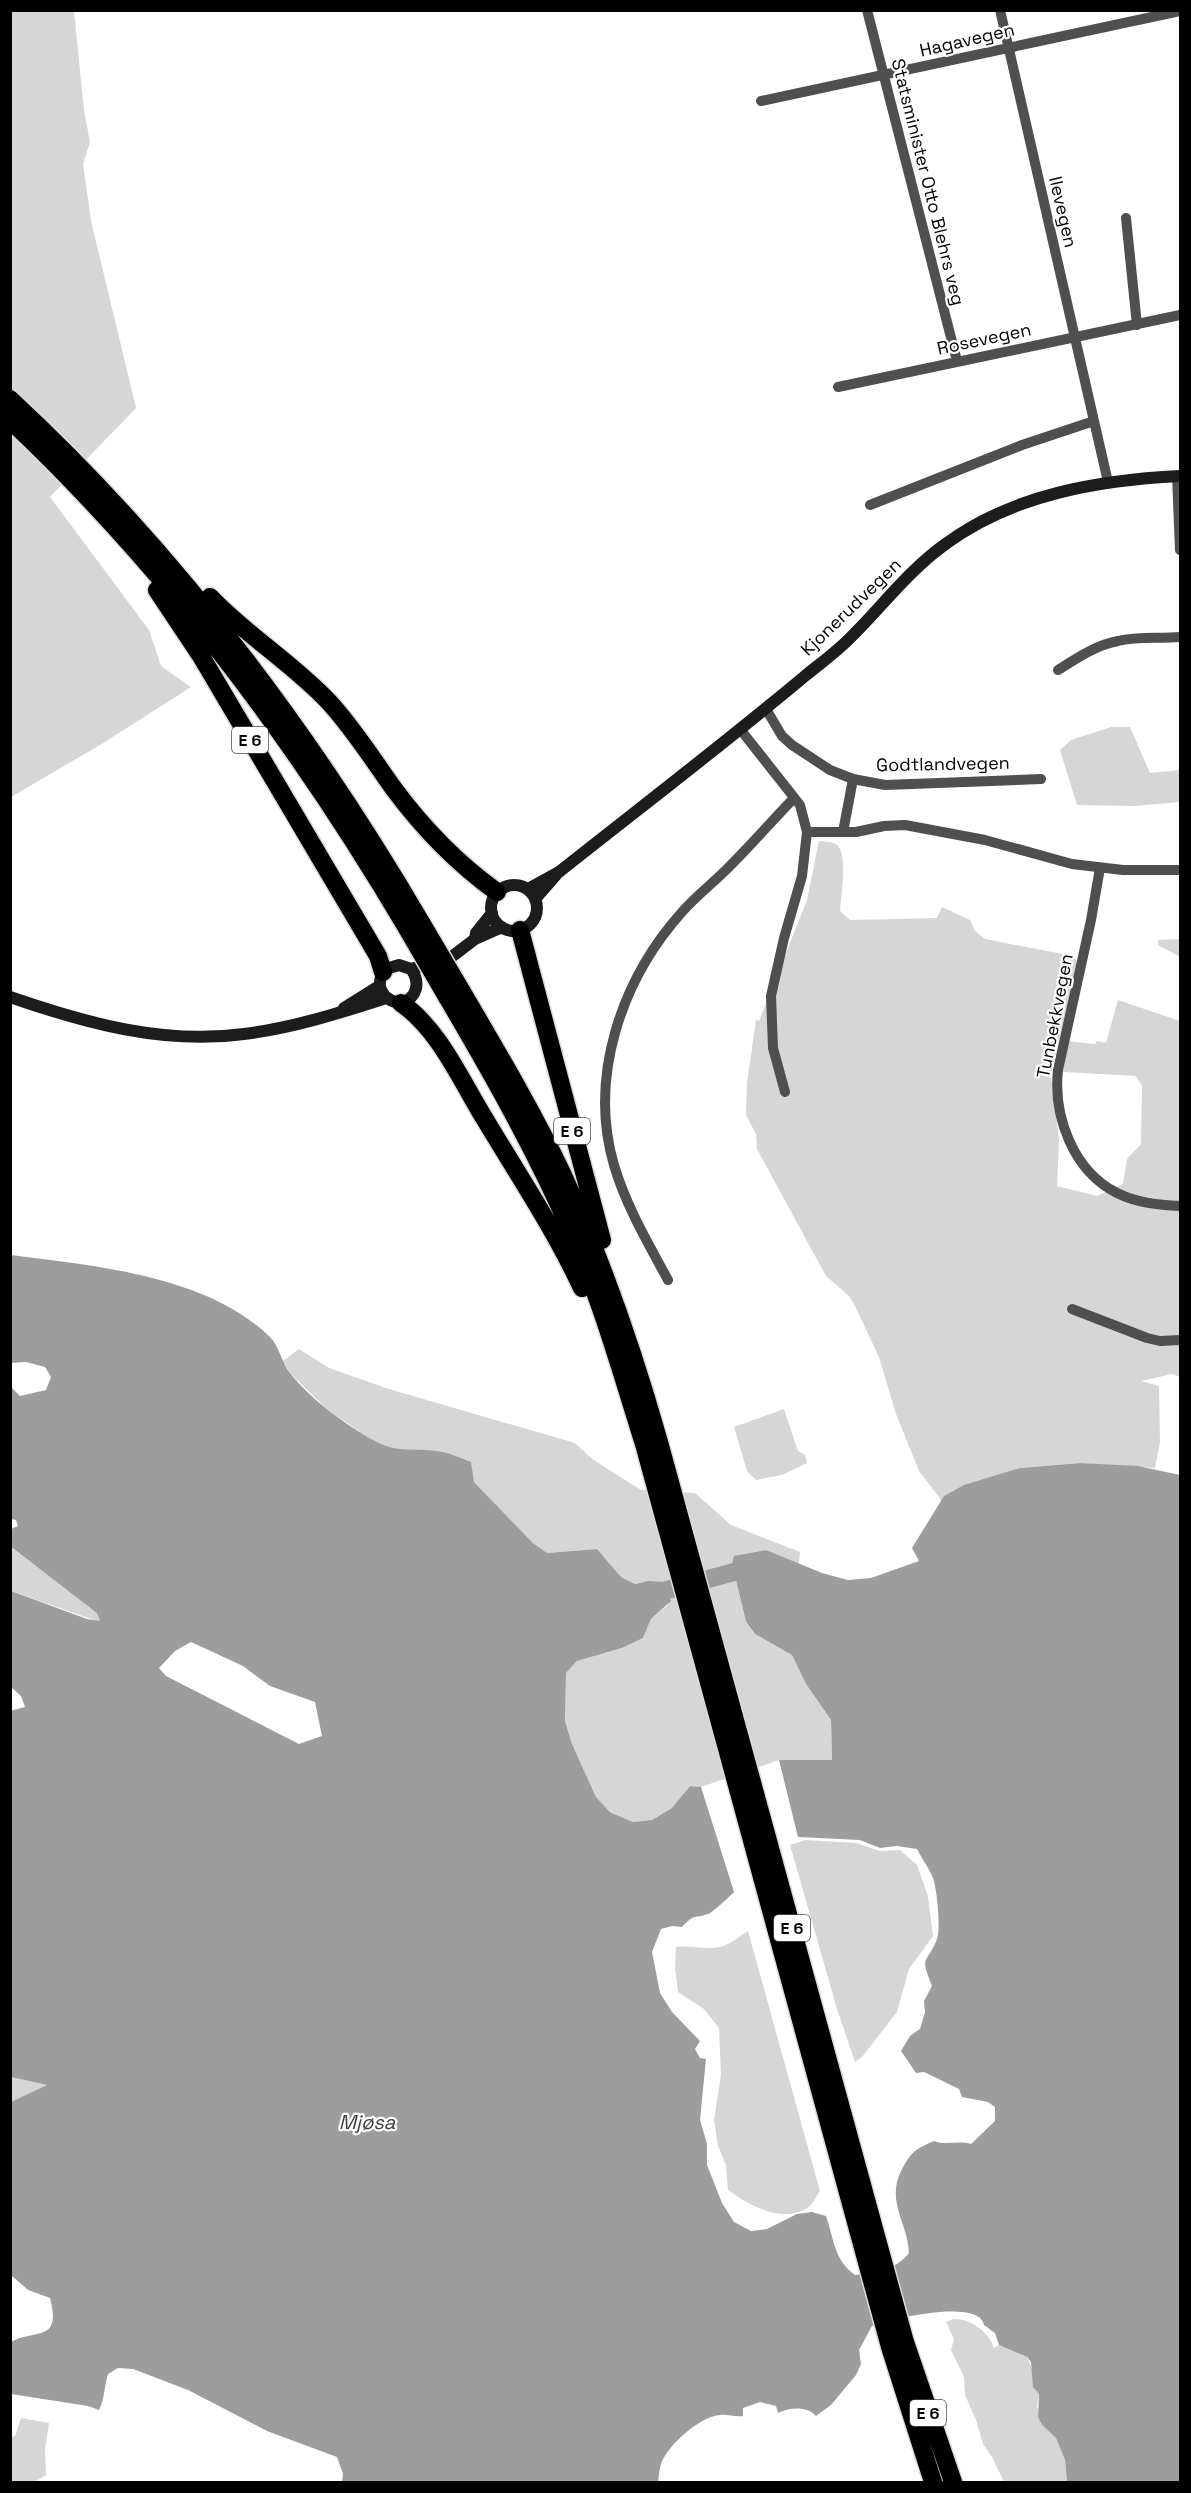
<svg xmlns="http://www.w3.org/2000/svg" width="1191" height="2493" font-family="'Space Grotesk',sans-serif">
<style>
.green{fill:#d6d6d6}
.water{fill:#9d9d9d;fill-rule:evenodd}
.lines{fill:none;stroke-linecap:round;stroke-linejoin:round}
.river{stroke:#9d9d9d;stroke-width:18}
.motorway-casing{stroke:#dbdbdb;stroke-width:21}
.minor{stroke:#4f4f4f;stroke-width:10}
.secondary{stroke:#1c1c1c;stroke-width:12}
.motorway{stroke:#000;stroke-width:18}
.motorway-bridge-casing{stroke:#dbdbdb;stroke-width:21;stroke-linecap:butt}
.motorway-bridge{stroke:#000;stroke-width:18}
.labels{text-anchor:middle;stroke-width:4.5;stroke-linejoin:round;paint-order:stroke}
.shield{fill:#fff;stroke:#4c4c4c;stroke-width:1.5}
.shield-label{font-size:16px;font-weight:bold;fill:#000}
.street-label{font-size:18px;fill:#000;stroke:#fff}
.water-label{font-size:20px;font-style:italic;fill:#3e3e3e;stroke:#fff}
</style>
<rect width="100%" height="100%" fill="#fff"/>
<!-- green -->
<path class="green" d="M 11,11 L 74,11 L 84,110 L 90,142 L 83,164 L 91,221 L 136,408 L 50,497 L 149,630 L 161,666 L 191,687 L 100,745 L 11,797 Z
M 1111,727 L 1130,727 L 1150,773 L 1180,770 L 1180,802 L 1135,806 L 1077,805 L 1060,750 L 1071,740 Z
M 819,841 C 825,842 833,841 837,845 C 848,853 841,897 840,911 L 850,920 L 937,918 L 942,907 L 970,920 L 975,931 L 985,939 L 1073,956 L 1077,961 L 1051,1077 L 1059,1139 L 1057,1186 L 1097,1196 L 1123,1184 L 1127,1159 L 1141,1144 L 1142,1086 L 1136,1076 L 1063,1072 L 1068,1041 L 1095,1044 L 1097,1041 L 1106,1043 L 1118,1000 L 1180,1021 L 1180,1377 L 1172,1374 L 1141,1381 L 1159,1386 L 1160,1443 L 1155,1468 L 1080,1463 L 1020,1468 L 942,1501 L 919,1471 L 896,1414 L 879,1357 L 854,1304 L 849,1296 L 826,1276 L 757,1149 L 756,1134 L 746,1115 L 747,1083 L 756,1020 L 759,1021 L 807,900 Z
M 1180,939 L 1180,957 L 1158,945 L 1158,940 Z
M 299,1349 L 329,1368 L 389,1389 L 575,1443 L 592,1459 L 641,1490 L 695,1493 L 731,1525 L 800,1552 L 799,1564 L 766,1550 L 732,1564 L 746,1623 L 755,1634 L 792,1655 L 806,1684 L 831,1720 L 832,1760 L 779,1760 L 701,1787 L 690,1786 L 672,1809 L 652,1820 L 633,1822 L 609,1811 L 596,1797 L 572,1744 L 565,1721 L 566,1673 L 577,1661 L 622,1648 L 643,1638 L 651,1619 L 668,1605 L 648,1581 L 635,1584 L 621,1577 L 597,1549 L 547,1553 L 533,1543 L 474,1482 L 438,1451 L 396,1451 L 375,1442 L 327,1409 L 290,1373 L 283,1361 Z
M 784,1409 L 798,1451 L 805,1455 L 807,1463 L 782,1475 L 756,1480 L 747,1471 L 734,1427 Z
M 10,1547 L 98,1613 L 100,1622 L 11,1591 Z
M 805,1840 L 856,1843 L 880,1851 L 900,1850 L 917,1865 L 928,1896 L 933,1936 L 909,1969 L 897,2012 L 862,2057 L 855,2062 L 837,2009 L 790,1845 Z
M 748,1931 L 820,2191 C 816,2197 812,2206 806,2209 C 780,2223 749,2205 728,2190 L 726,2165 L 718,2146 L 714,2120 L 721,2075 L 719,2028 L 704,2009 L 678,1992 L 675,1968 L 676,1947 C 691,1945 709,1951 723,1946 C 732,1943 740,1936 748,1931 Z
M 11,2077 L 48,2085 L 11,2102 Z
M 953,2319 C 970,2318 989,2332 994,2348 L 999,2345 L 1027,2357 L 1034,2374 L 1033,2387 L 1039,2394 L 1037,2406 L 1042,2425 L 1056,2438 L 1065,2460 L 1067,2482 L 1004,2482 L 992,2457 L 983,2444 L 976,2420 L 965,2395 L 964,2377 L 951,2350 L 954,2339 L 946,2322 Z
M 21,2418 L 49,2423 L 45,2449 L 46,2475 L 34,2482 L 11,2482 L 11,2437 L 15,2436 Z"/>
<!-- water -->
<path class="water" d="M 11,1255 C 95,1266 206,1275 270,1337 C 279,1346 282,1363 290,1373 C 310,1399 346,1425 375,1441 C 395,1453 414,1448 436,1451 C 448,1452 460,1458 471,1462 L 474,1482 L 533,1543 L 547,1553 L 597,1549 L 621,1577 L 635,1584 L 648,1581 L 665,1582 L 671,1601 L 651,1619 L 643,1638 L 622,1648 L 577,1661 L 566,1673 L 565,1721 L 572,1744 L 596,1797 L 610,1812 L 633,1822 L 652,1820 L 672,1808 L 690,1786 L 701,1787 L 734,1892 C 730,1896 712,1913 708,1914 C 694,1919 695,1913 682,1927 L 672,1926 L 661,1929 L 652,1952 L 660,1993 L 672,2012 L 700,2041 L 695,2049 L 700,2058 L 706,2059 L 700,2120 L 707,2144 L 707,2165 L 722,2203 L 734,2222 L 751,2231 L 767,2229 L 797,2214 L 812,2212 L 826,2216 C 834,2239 834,2260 855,2275 C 876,2272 896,2270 909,2253 C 908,2223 886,2202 901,2171 C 911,2152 914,2150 934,2141 C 947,2146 958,2140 971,2144 L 995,2121 L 995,2107 L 988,2102 L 962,2097 L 959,2089 L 924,2072 L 916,2073 L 901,2051 L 910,2036 L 920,2029 L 925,2012 L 924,2001 L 932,1986 C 919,1954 927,1965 937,1939 C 941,1928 937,1889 933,1878 C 929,1868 922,1859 917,1849 L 897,1846 L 880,1848 L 860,1840 L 798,1837 L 779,1760 L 832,1760 L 831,1720 L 806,1684 L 792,1655 L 755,1634 L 746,1622 L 732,1564 L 734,1556 L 766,1550 L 822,1573 L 848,1580 L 871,1578 L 919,1561 L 912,1548 L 944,1496 L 964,1485 L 1020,1468 L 1080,1463 L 1138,1466 L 1180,1475 L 1180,2482 L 1067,2482 L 1065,2460 L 1056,2438 L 1042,2425 L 1038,2417 L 1039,2394 L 1033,2387 L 1031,2362 L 1027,2357 L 999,2345 L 995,2333 L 984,2325 C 979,2298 890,2319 872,2326 L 859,2350 L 861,2364 L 856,2375 L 831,2405 L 816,2416 C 808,2406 789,2407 778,2413 L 776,2406 L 760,2402 L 743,2408 L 743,2416 C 734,2417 728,2414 720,2415 C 700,2416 667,2446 661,2464 C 659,2470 659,2477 658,2482 L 342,2482 L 343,2474 L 337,2457 L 267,2431 L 188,2390 L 133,2369 L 118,2368 L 108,2374 C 104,2387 105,2398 99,2410 L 88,2406 L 11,2394 L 11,2342 C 34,2328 62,2344 50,2298 L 28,2290 L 11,2275 L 11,2102 L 47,2085 L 11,2077 L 10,1711 L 25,1707 L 21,1696 L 11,1687 L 11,1591 L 87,1619 L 100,1621 L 97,1613 L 11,1547 L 11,1529 L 18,1526 L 16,1520 L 11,1519 L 10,1386 L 20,1396 L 46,1390 L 51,1377 L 45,1367 L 26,1362 L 11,1363 ZM 191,1642 L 243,1666 L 270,1686 L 315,1702 L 322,1736 L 299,1744 L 166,1676 L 159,1668 L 175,1651 Z"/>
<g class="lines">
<!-- river -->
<path class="river" d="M 667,1590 L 734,1572"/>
<defs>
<path id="motorway" d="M 10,399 C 175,552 309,731 422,924
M 10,420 C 169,570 298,743 408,930
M 157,590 L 201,656 L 368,939 L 378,956 L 383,972
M 210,597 C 246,635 292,663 329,702 C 354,729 373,760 394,789 C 423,828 458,864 497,892
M 520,930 L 602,1240
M 461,990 C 496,1050 532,1110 562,1173 C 602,1260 633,1350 659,1442 L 905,2342 L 953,2482
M 447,997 C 493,1075 537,1153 573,1236 C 602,1303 622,1374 644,1444 L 890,2347 L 933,2482
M 401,1003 C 440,1030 461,1081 486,1121 C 519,1176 555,1230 582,1288"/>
</defs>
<!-- motorway casing -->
<use href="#motorway" class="motorway-casing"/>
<!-- minor -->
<path class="minor" d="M 867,10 L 957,361
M 1000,10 L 1108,482
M 761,101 L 1180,11
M 1126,218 L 1137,325
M 838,387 L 1180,315
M 1177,476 L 1180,550
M 870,505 L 1022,445 L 1094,421
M 1058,670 C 1077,658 1096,645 1118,641 C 1138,636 1160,639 1180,637
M 766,709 L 782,736 L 792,745 L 830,770 L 853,779 L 885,785 L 1041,779
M 740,729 L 800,805 L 807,832 L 802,876 L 784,938 L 771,996 L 773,1048 L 785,1092
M 807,832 L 856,832 L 884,826 L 905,825 L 985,840 L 1072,864 L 1123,870 L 1180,870
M 843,832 L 853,779
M 1100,868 L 1091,920 L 1058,1070 C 1053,1116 1073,1171 1117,1193 C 1137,1203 1159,1205 1180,1206
M 668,1280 C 648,1243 626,1206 614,1165 C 588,1076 622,979 682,912 C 696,896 713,883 728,868 C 751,845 772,821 794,798
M 1072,1309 L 1147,1338 L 1160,1341 L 1180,1340"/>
<!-- secondary -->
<path class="secondary" d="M491 908a23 23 0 1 1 46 0a23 23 0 1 1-46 0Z
M 528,889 L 559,872 C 641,807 725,743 805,676 C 821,663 839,650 853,635 C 884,604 911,568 947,543 C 1014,494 1100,480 1180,476
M 535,899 L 556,875
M 475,939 L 476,933 L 492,913
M 441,965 L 475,939 L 502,927
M 411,969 C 421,983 417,998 401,1003 C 382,1001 373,984 386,969 L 399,965 L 411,969 L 435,962
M 10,997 C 85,1023 164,1045 244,1034 C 292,1028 340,1013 386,998
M 344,1008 L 379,986"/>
<!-- motorway -->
<use href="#motorway" class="motorway"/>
<defs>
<path id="motorway-bridge" d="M 422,924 L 461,990
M 408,930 L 447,997"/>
</defs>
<!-- motorway-bridge casing -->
<use href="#motorway-bridge" class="motorway-bridge-casing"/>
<!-- motorway-bridge -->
<use href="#motorway-bridge" class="motorway-bridge"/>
</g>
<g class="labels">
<!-- shield labels -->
<g class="shield">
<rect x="232" y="727" width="36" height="26" rx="4.5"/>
<rect x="554" y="1118" width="36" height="26" rx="4.5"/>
<rect x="774" y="1915" width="36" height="26" rx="4.5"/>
<rect x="910" y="2400" width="36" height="26" rx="4.5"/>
</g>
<g class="shield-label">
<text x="250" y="746">E 6</text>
<text x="572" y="1137">E 6</text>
<text x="792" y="1934">E 6</text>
<text x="928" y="2419">E 6</text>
</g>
<!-- street labels -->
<g class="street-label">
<text transform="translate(967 40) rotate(-13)" y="6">Hagavegen</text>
<text transform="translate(928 182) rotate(76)" y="6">Statsminister Otto Blehrs veg</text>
<text transform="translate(1063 212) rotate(77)" y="6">Ilevegen</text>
<text transform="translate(984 339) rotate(-12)" y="6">Rosevegen</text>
<text transform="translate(851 607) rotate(-44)" y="6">Kjonerudvegen</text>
<text transform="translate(943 764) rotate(-1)" y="6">Godtlandvegen</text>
<text transform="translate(1055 1016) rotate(-79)" y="6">Tunbekkvegen</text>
</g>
<!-- water labels -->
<g class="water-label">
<text x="367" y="2129">Mjøsa</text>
</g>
</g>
<!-- border -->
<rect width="1191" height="2493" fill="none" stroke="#000000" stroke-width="24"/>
</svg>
